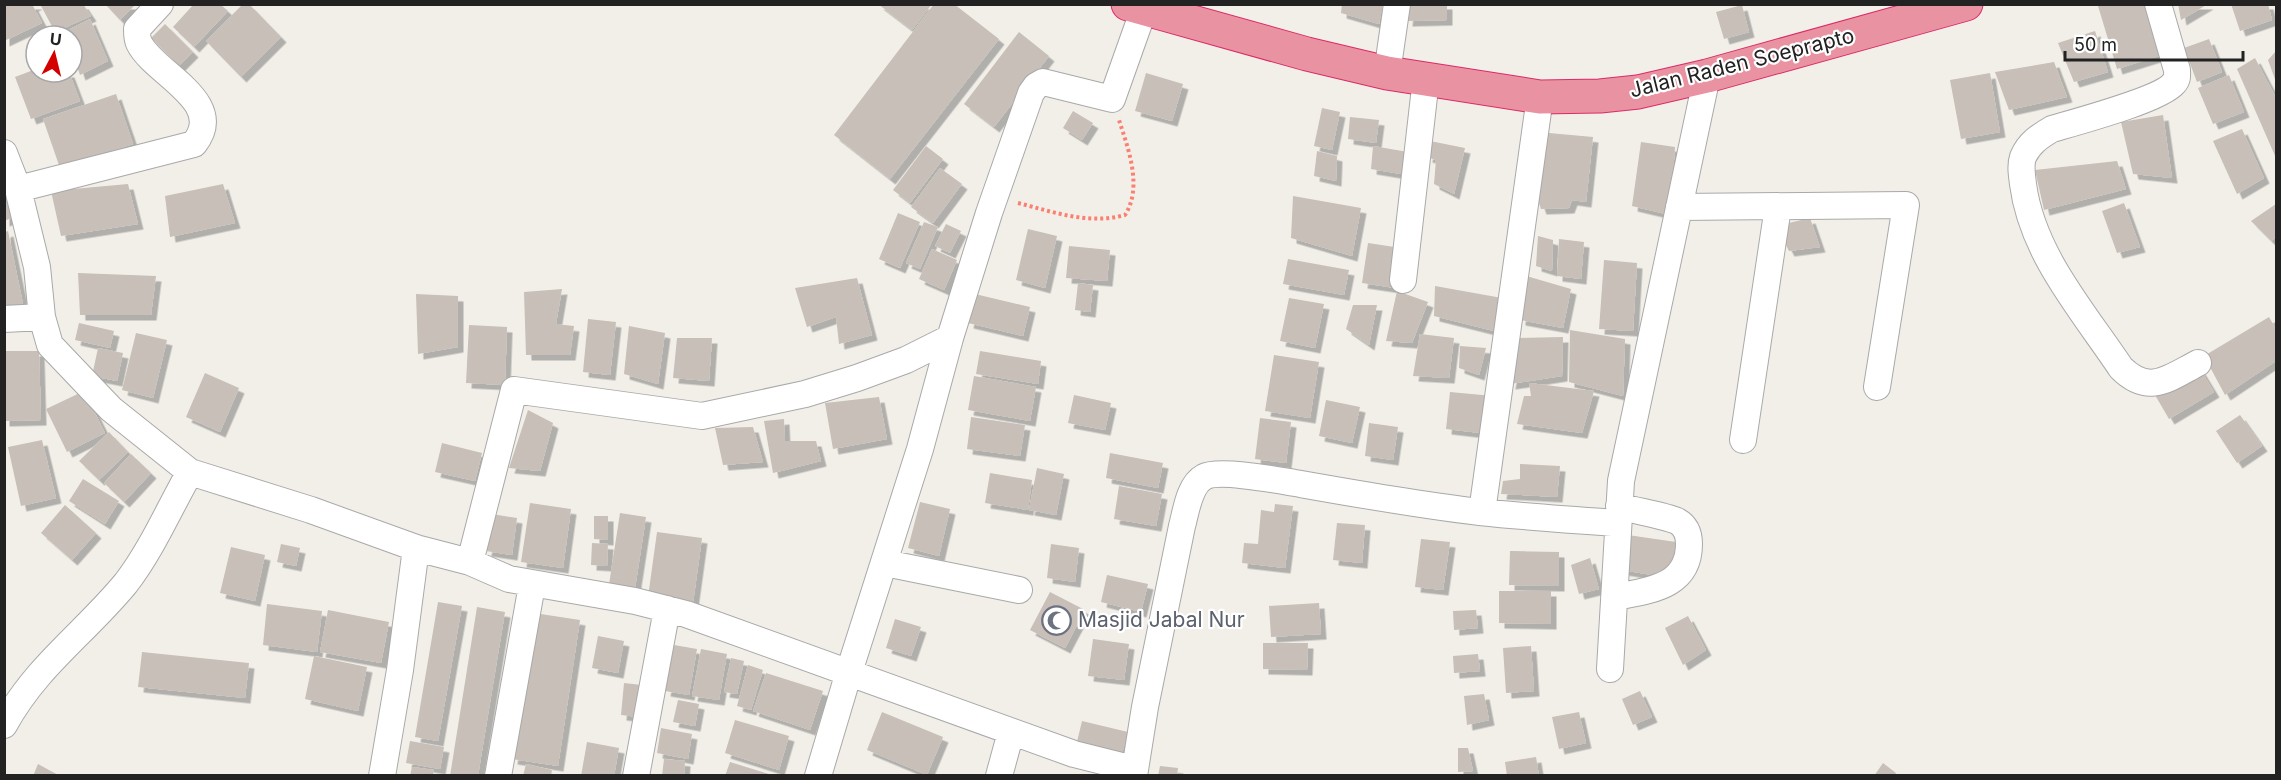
<svg xmlns="http://www.w3.org/2000/svg" width="2281" height="780" font-family="Inter,sans-serif">
<style>
.building{fill:#c7bfb8;filter:url(#shadow)}
.lines{fill:none;stroke-linecap:round;stroke-linejoin:round}
.minor-casing{stroke:#a9a9a9;stroke-width:28}
.highway-casing{stroke:#dc2a67;stroke-width:35}
.path{stroke:#fa8072;stroke-width:4;stroke-dasharray:3 3;stroke-linecap:butt}
.minor{stroke:#fff;stroke-width:26}
.highway{stroke:#e892a2;stroke-width:33}
.labels{text-anchor:middle;stroke-width:4.5;stroke-linejoin:round;paint-order:stroke}
.street-label{font-size:21px;fill:#222;stroke:#fff}
.worship-label{font-size:21px;fill:#5b616d;stroke:#fff;text-anchor:start}
</style>
<defs>
<filter id="shadow"><feDropShadow dx="5.5" dy="5.5" stdDeviation="0" flood-color="#0004"/></filter>
</defs>
<rect width="100%" height="100%" fill="#f2efe9"/>
<!-- building -->
<path class="building" d="M 4,4 L 37,4 L 33,6 L 42,23 L 4,41 Z
M 40,4 L 83,4 L 91,16 L 55,32 Z
M 105,4 L 136,4 L 120,20 Z
M 194,4 L 220,4 L 228,11 L 194,47 L 173,27 Z
M 243,4 L 249,4 L 281,37 L 241,77 L 206,41 Z
M 878,4 L 932,4 L 912,30 Z
M 934,4 L 954,4 L 999,39 L 890,179 L 834,135 Z
M 1342,4 L 1383,4 L 1379,24 L 1341,13 Z
M 1409,4 L 1447,4 L 1447,20 L 1407,21 Z
M 2102,4 L 2150,4 L 2165,54 L 2117,69 L 2098,6 Z
M 2178,4 L 2208,4 L 2181,20 Z
M 2231,4 L 2268,4 L 2272,20 L 2240,31 Z
M 1742,5 L 1749,32 L 1724,39 L 1716,12 Z
M 90,19 L 108,61 L 80,75 L 72,51 L 72,36 L 67,36 L 66,31 Z
M 165,24 L 193,52 L 179,66 L 151,38 Z
M 2095,31 L 2108,72 L 2074,82 L 2058,43 Z
M 1019,32 L 1049,56 L 994,127 L 964,104 Z
M 2209,39 L 2222,72 L 2197,82 L 2184,48 Z
M 2276,51 L 2276,82 L 2268,60 Z
M 2255,58 L 2276,98 L 2276,158 L 2237,69 Z
M 2054,62 L 2067,97 L 2009,110 L 1995,72 Z
M 36,69 L 36,72 L 69,72 L 80,101 L 31,119 L 15,77 Z
M 1146,73 L 1183,84 L 1172,121 L 1135,111 Z
M 1990,73 L 2000,132 L 1961,139 L 1950,80 Z
M 2229,75 L 2244,112 L 2213,124 L 2198,88 Z
M 116,94 L 133,144 L 60,168 L 43,119 Z
M 1322,108 L 1340,112 L 1332,150 L 1314,146 Z
M 1073,111 L 1093,123 L 1082,140 L 1063,128 Z
M 2163,115 L 2172,178 L 2133,174 L 2121,122 Z
M 1350,117 L 1379,120 L 1376,143 L 1348,139 Z
M 2242,129 L 2264,178 L 2237,194 L 2213,141 Z
M 1538,132 L 1593,137 L 1586,202 L 1572,200 L 1569,208 L 1541,209 L 1538,200 Z
M 1430,141 L 1465,148 L 1454,194 L 1434,184 L 1436,160 L 1427,157 Z
M 1641,142 L 1675,147 L 1670,215 L 1632,206 Z
M 926,146 L 943,159 L 910,203 L 893,190 Z
M 1373,146 L 1408,152 L 1401,174 L 1371,169 Z
M 1317,151 L 1337,156 L 1336,181 L 1314,176 Z
M 2117,161 L 2126,189 L 2044,210 L 2035,170 Z
M 940,168 L 962,184 L 933,223 L 911,207 Z
M 128,184 L 138,224 L 61,236 L 51,191 Z
M 223,184 L 235,223 L 170,237 L 165,196 Z
M 11,188 L 20,215 L 4,221 L 4,191 Z
M 1293,196 L 1361,208 L 1352,256 L 1291,238 Z
M 2124,203 L 2140,247 L 2117,253 L 2102,211 Z
M 2276,204 L 2276,237 L 2271,241 L 2251,221 Z
M 898,213 L 920,222 L 900,268 L 879,259 Z
M 1810,218 L 1820,247 L 1789,251 L 1776,226 Z
M 924,222 L 938,227 L 920,269 L 906,263 Z
M 946,224 L 961,231 L 950,253 L 935,246 Z
M 1028,229 L 1057,236 L 1045,288 L 1016,280 Z
M 8,231 L 23,304 L 5,307 L 5,232 Z
M 1538,236 L 1553,240 L 1552,271 L 1536,266 Z
M 1559,239 L 1584,242 L 1581,279 L 1557,276 Z
M 1368,243 L 1401,248 L 1395,288 L 1362,283 Z
M 1069,246 L 1110,250 L 1107,281 L 1066,278 Z
M 932,249 L 957,260 L 944,290 L 919,279 Z
M 1288,259 L 1349,270 L 1344,295 L 1283,284 Z
M 1604,260 L 1637,263 L 1633,331 L 1599,329 Z
M 78,273 L 156,276 L 151,315 L 80,315 Z
M 1523,275 L 1571,289 L 1563,328 L 1520,320 Z
M 857,278 L 872,335 L 839,344 L 836,317 L 807,327 L 795,288 Z
M 1078,283 L 1093,285 L 1090,312 L 1075,310 Z
M 1435,286 L 1502,298 L 1494,331 L 1434,316 Z
M 562,289 L 556,324 L 574,326 L 570,355 L 526,355 L 524,292 Z
M 1397,291 L 1428,302 L 1412,343 L 1386,341 Z
M 416,294 L 458,296 L 458,347 L 418,354 Z
M 975,294 L 1030,307 L 1023,336 L 968,323 Z
M 1289,298 L 1324,304 L 1315,348 L 1280,341 Z
M 1353,305 L 1377,305 L 1369,345 L 1346,329 Z
M 2269,317 L 2276,329 L 2276,361 L 2225,395 L 2204,356 Z
M 588,319 L 616,322 L 610,375 L 583,372 Z
M 79,323 L 114,331 L 110,348 L 75,340 Z
M 469,325 L 507,327 L 505,385 L 466,383 Z
M 629,326 L 665,333 L 658,384 L 624,374 Z
M 1570,330 L 1625,339 L 1623,396 L 1569,382 Z
M 136,333 L 167,340 L 153,398 L 122,390 Z
M 1420,334 L 1454,338 L 1449,378 L 1413,376 Z
M 1563,337 L 1562,376 L 1510,384 L 1518,338 Z
M 677,338 L 712,338 L 709,381 L 673,378 Z
M 1460,346 L 1486,348 L 1479,375 L 1459,368 Z
M 98,348 L 123,353 L 117,381 L 92,376 Z
M 4,351 L 39,351 L 41,420 L 4,421 Z
M 980,351 L 1041,361 L 1038,384 L 976,374 Z
M 1274,355 L 1319,362 L 1310,418 L 1265,411 Z
M 2200,369 L 2214,392 L 2169,419 L 2155,395 Z
M 205,373 L 239,388 L 220,432 L 186,417 Z
M 974,376 L 1036,387 L 1030,421 L 968,410 Z
M 1529,383 L 1594,391 L 1582,433 L 1517,424 L 1524,396 L 1531,396 Z
M 84,391 L 105,433 L 67,452 L 46,409 Z
M 1450,392 L 1493,396 L 1489,434 L 1446,429 Z
M 1074,395 L 1111,403 L 1105,430 L 1068,423 Z
M 879,397 L 887,439 L 833,449 L 825,403 Z
M 1326,400 L 1360,407 L 1352,443 L 1319,436 Z
M 528,410 L 553,423 L 540,471 L 509,468 Z
M 2240,415 L 2262,446 L 2237,463 L 2216,431 Z
M 971,417 L 1025,425 L 1020,456 L 967,449 Z
M 1260,418 L 1291,422 L 1286,463 L 1255,459 Z
M 784,419 L 785,441 L 816,441 L 821,461 L 773,473 L 764,421 Z
M 1369,423 L 1398,427 L 1393,460 L 1365,456 Z
M 753,427 L 763,462 L 723,465 L 715,428 Z
M 109,432 L 128,452 L 99,480 L 79,461 Z
M 42,440 L 56,498 L 21,506 L 8,447 Z
M 442,443 L 482,453 L 475,481 L 435,472 Z
M 1110,453 L 1163,463 L 1158,488 L 1106,478 Z
M 131,454 L 151,473 L 124,502 L 104,483 Z
M 1520,464 L 1560,466 L 1557,497 L 1501,494 L 1503,481 L 1520,479 Z
M 1037,468 L 1064,474 L 1056,515 L 1029,510 Z
M 990,473 L 1032,480 L 1028,510 L 985,503 Z
M 83,479 L 119,501 L 105,524 L 69,501 Z
M 1119,486 L 1162,494 L 1156,526 L 1114,519 Z
M 920,502 L 950,509 L 939,556 L 908,548 Z
M 530,503 L 571,509 L 563,568 L 521,562 Z
M 1275,504 L 1293,506 L 1285,568 L 1242,563 L 1244,543 L 1258,544 L 1261,510 L 1274,512 Z
M 65,505 L 96,533 L 72,560 L 41,533 Z
M 620,513 L 646,517 L 634,595 L 608,591 Z
M 492,514 L 517,518 L 512,555 L 486,551 Z
M 594,516 L 608,516 L 608,540 L 594,539 Z
M 1337,523 L 1365,525 L 1362,563 L 1333,560 Z
M 657,532 L 702,538 L 693,603 L 648,597 Z
M 1628,535 L 1676,542 L 1670,578 L 1622,570 Z
M 1421,539 L 1450,542 L 1443,590 L 1415,587 Z
M 592,543 L 608,544 L 607,566 L 591,565 Z
M 281,544 L 300,548 L 296,566 L 277,562 Z
M 1051,544 L 1079,548 L 1075,582 L 1047,578 Z
M 231,547 L 265,555 L 255,601 L 220,593 Z
M 1510,551 L 1559,552 L 1559,586 L 1509,585 Z
M 1590,558 L 1599,589 L 1579,594 L 1571,565 Z
M 1107,575 L 1148,584 L 1141,612 L 1101,602 Z
M 1499,591 L 1551,591 L 1551,624 L 1499,623 Z
M 1050,592 L 1085,610 L 1065,648 L 1030,630 Z
M 438,602 L 462,606 L 438,741 L 415,737 Z
M 1319,603 L 1321,634 L 1271,637 L 1269,606 Z
M 267,604 L 322,611 L 317,652 L 263,645 Z
M 477,607 L 505,612 L 482,751 L 478,776 L 450,776 Z
M 328,610 L 389,622 L 381,663 L 320,652 Z
M 1476,610 L 1478,628 L 1454,630 L 1453,611 Z
M 534,613 L 580,620 L 558,766 L 512,759 Z
M 1688,616 L 1706,650 L 1683,665 L 1665,628 Z
M 895,619 L 921,627 L 911,656 L 886,648 Z
M 598,636 L 624,641 L 618,673 L 592,668 Z
M 1093,639 L 1129,644 L 1124,680 L 1088,676 Z
M 1263,643 L 1308,643 L 1307,670 L 1263,669 Z
M 674,645 L 697,649 L 689,695 L 665,691 Z
M 1531,646 L 1534,691 L 1506,693 L 1503,648 Z
M 701,649 L 727,654 L 719,700 L 692,696 Z
M 142,652 L 249,663 L 245,698 L 138,687 Z
M 1478,654 L 1480,671 L 1454,673 L 1453,656 Z
M 314,656 L 367,667 L 358,711 L 305,699 Z
M 731,658 L 744,661 L 737,694 L 724,692 Z
M 748,665 L 763,670 L 751,710 L 737,706 Z
M 766,673 L 823,691 L 810,730 L 753,711 Z
M 624,683 L 642,685 L 639,717 L 621,715 Z
M 1640,691 L 1652,717 L 1633,725 L 1622,699 Z
M 1484,694 L 1489,720 L 1467,725 L 1464,696 Z
M 678,700 L 699,704 L 695,726 L 673,722 Z
M 882,712 L 943,737 L 927,775 L 867,750 Z
M 1579,712 L 1586,743 L 1559,749 L 1552,717 Z
M 735,720 L 789,736 L 779,770 L 725,753 Z
M 1082,721 L 1128,732 L 1120,761 L 1075,750 Z
M 661,728 L 692,734 L 688,759 L 657,753 Z
M 410,741 L 444,747 L 440,769 L 406,763 Z
M 587,742 L 619,748 L 614,776 L 581,776 Z
M 1458,748 L 1468,748 L 1473,771 L 1458,772 Z
M 1536,757 L 1539,776 L 1507,776 L 1505,762 Z
M 664,759 L 685,761 L 684,776 L 662,776 Z
M 730,762 L 772,775 L 772,776 L 725,776 Z
M 1883,763 L 1896,773 L 1894,776 L 1874,776 Z
M 38,764 L 60,776 L 33,776 Z
M 526,764 L 552,770 L 551,776 L 523,776 Z
M 1160,766 L 1178,768 L 1177,776 L 1158,776 Z
M 412,767 L 434,770 L 433,776 L 410,776 Z"/>
<g class="lines">
<defs>
<path id="minor" d="M 2158,4 L 2177,70 C 2177,75 2178,79 2174,83 C 2162,99 2076,122 2052,129 C 2040,136 2029,143 2023,157 C 2020,166 2022,175 2023,184 C 2032,254 2083,311 2121,368 C 2149,396 2169,378 2198,363
M 1387,73 L 1397,4
M 4,153 L 18,189 L 37,267 L 42,317 L 50,345 L 111,409 L 190,472 L 311,510 L 416,548 L 470,562 L 509,579 L 635,601 L 686,614 L 1074,754 L 1134,769
M 18,189 L 194,144 C 228,101 154,74 139,43 C 137,39 137,34 137,29 L 160,4
M 1679,207 L 1906,205 L 1877,387
M 1403,280 L 1426,79
M 4,319 L 42,317
M 1743,440 L 1778,207
M 1482,512 L 1540,97
M 470,562 L 514,390 L 702,416 L 805,394 L 857,378 L 906,360 L 950,338
M 885,563 L 1019,590
M 1616,597 C 1650,590 1689,587 1689,544 C 1689,534 1686,526 1677,521 C 1663,515 1635,511 1619,506
M 1610,669 L 1621,481 L 1707,76
M 4,725 C 37,665 84,634 126,583 C 151,551 170,507 190,472
M 382,776 L 400,670 L 416,548
M 498,776 L 532,585
M 636,776 L 667,609
M 818,776 L 849,672 L 920,449 L 950,338 L 989,213 L 1031,93 L 1036,86 L 1043,82 L 1112,99 L 1144,9
M 999,776 L 1011,732
M 1134,776 L 1145,707 L 1182,526 C 1186,512 1189,485 1204,477 C 1218,469 1277,480 1295,483 C 1357,494 1418,505 1480,512 C 1526,517 1572,520 1617,523"/>
<path id="highway" d="M 1128,4 L 1307,54 L 1387,73 L 1540,97 L 1600,96 L 1638,92 L 1707,76 L 1966,4"/>
</defs>
<!-- minor casing -->
<use href="#minor" class="minor-casing"/>
<!-- highway casing -->
<use href="#highway" class="highway-casing"/>
<!-- path -->
<path class="path" d="M 1018,203 C 1054,212 1088,225 1125,215 C 1143,187 1128,148 1119,120"/>
<!-- minor -->
<use href="#minor" class="minor"/>
<!-- highway -->
<use href="#highway" class="highway"/>
</g>
<!-- icons -->
<defs>
<symbol id="mosque-ring" viewBox="-11 -11 22 22"><circle r="9.5" fill="#fff" stroke="#6b7280" stroke-width="1.5"/><path d="M3.5-4.9A6 6 0 1 0 3.5 4.9A5 5 0 1 1 3.5-4.9Z" fill="#6b7280"/></symbol>
</defs>
<g fill-rule="evenodd">
<use href="#mosque-ring" x="1040" y="604" width="33" height="33"/>
</g>
<g class="labels">
<!-- street labels -->
<g class="street-label">
<text transform="translate(1742 63) rotate(-14)" y="7">Jalan Raden Soeprapto</text>
</g>
<!-- worship labels -->
<g class="worship-label">
<text x="1078" y="627">Masjid Jabal Nur</text>
</g>
</g>
<!-- border -->
<rect width="2281" height="780" fill="none" stroke="#222222" stroke-width="12"/>
<!-- north arrow -->
<g transform="translate(54 54) rotate(7)"><circle r="28" fill="#ffffff" stroke="#a7a7a7" stroke-width="1.5"/>
<path d="M0-4.5L10 22L0 15L-10 22Z" fill="#d40000"/>
<text y="-9" font-size="16" font-weight="bold" text-anchor="middle" fill="#222222">U</text>
</g>
<!-- scale -->
<path d="M2065 51v9h178v-9" fill="none" stroke="#222222" stroke-width="3"/>
<text x="2074" y="51" font-size="18" fill="#222222" stroke="#ffffff" stroke-width="4.5" paint-order="stroke">50 m</text>
</svg>
